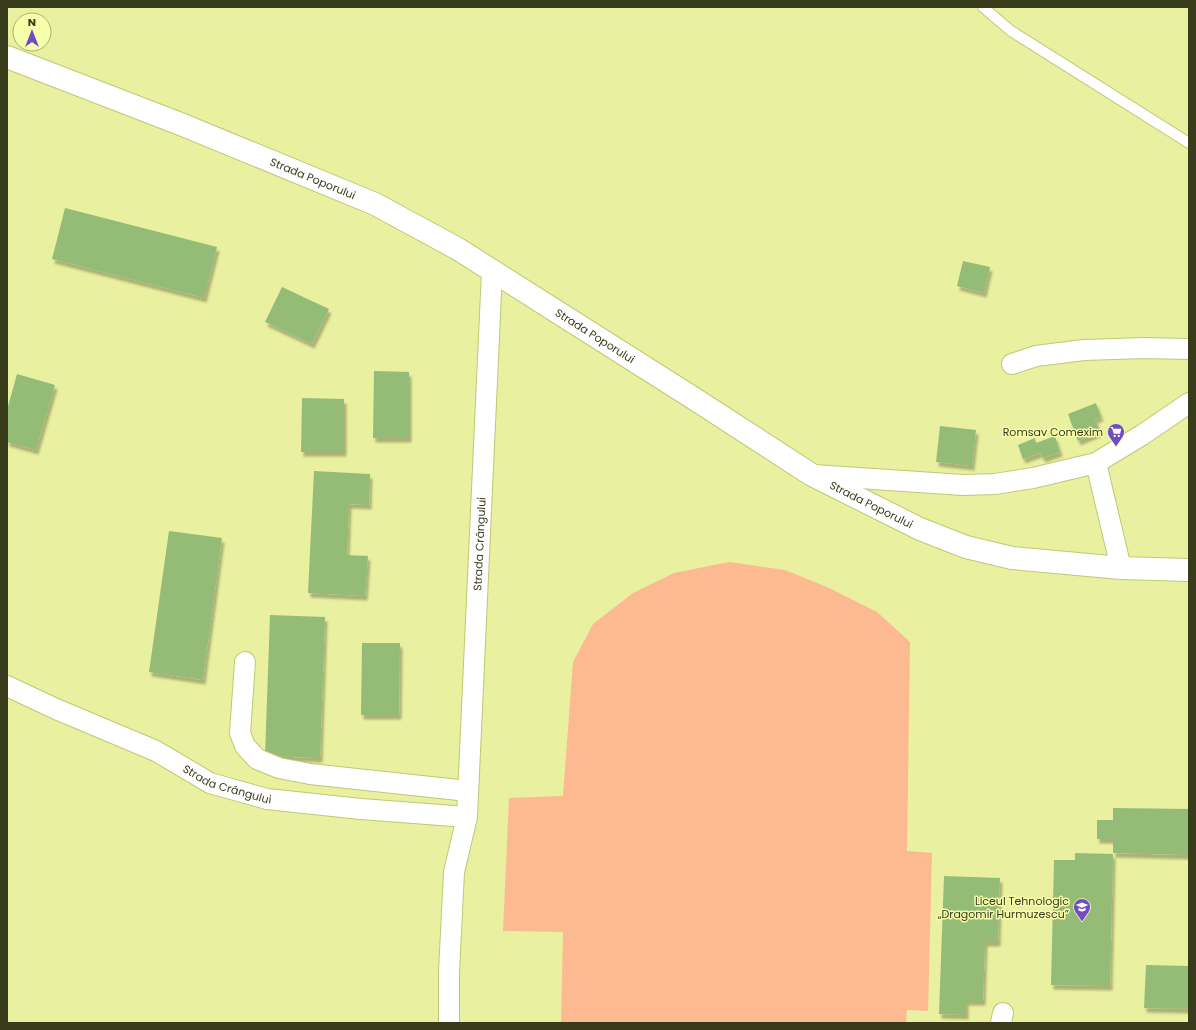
<svg xmlns="http://www.w3.org/2000/svg" width="1196" height="1030" font-family="Poppins,sans-serif">
<style>
.green{fill:#fdb98f}
.building{fill:#95bc77;filter:url(#shadow)}
.lines{fill:none;stroke-linecap:round;stroke-linejoin:round}
.service-casing{stroke:#c0c777;stroke-width:12}
.minor-casing{stroke:#c0c777;stroke-width:22}
.tertiary-casing{stroke:#c0c777;stroke-width:24}
.service{stroke:#fff;stroke-width:10}
.minor{stroke:#fff;stroke-width:20}
.tertiary{stroke:#fff;stroke-width:22}
.labels{text-anchor:middle;stroke-width:3;stroke-linejoin:round;paint-order:stroke}
.street-label{font-size:11px;fill:#393c1a;stroke:#f6fdab}
.poi-label{font-size:11px;fill:#393c1a;stroke:#f6fdab;text-anchor:end}
</style>
<defs>
<filter id="shadow"><feDropShadow dx="2.5" dy="4.5" stdDeviation="1" flood-color="#0004"/></filter>
</defs>
<rect width="100%" height="100%" fill="#e9f09f"/>
<!-- green -->
<path class="green" d="M 729,562 L 785,570 L 827,587 L 877,612 L 910,642 L 907,851 L 932,853 L 928,1011 L 907,1010 L 906,1023 L 561,1023 L 563,932 L 503,931 L 509,798 L 563,796 L 573,662 L 593,624 L 633,593 L 674,573 Z"/>
<!-- building -->
<path class="building" d="M 65,208 L 217,247 L 204,298 L 52,259 Z
M 963,261 L 990,267 L 984,293 L 957,286 Z
M 282,287 L 329,309 L 312,344 L 265,322 Z
M 374,371 L 409,372 L 409,438 L 373,438 Z
M 17,374 L 55,385 L 36,450 L 7,442 L 7,410 Z
M 302,398 L 344,399 L 344,452 L 301,452 Z
M 1096,403 L 1101,417 L 1095,419 L 1100,432 L 1078,441 L 1068,414 Z
M 940,426 L 976,430 L 972,466 L 936,462 Z
M 1055,436 L 1060,452 L 1043,458 L 1040,453 L 1023,459 L 1018,445 L 1035,438 L 1036,443 Z
M 314,471 L 370,474 L 369,505 L 349,504 L 347,555 L 368,556 L 365,596 L 308,593 Z
M 169,531 L 222,538 L 203,680 L 149,672 Z
M 270,615 L 325,617 L 320,758 L 265,756 Z
M 362,643 L 400,643 L 399,715 L 361,715 Z
M 1113,808 L 1189,809 L 1189,855 L 1113,853 L 1113,839 L 1097,839 L 1097,820 L 1113,820 Z
M 1075,853 L 1113,854 L 1110,986 L 1051,985 L 1054,860 L 1075,860 Z
M 944,876 L 1000,878 L 998,942 L 985,942 L 983,1001 L 966,1001 L 966,1015 L 939,1014 Z
M 1146,965 L 1189,966 L 1189,1009 L 1144,1008 Z"/>
<g class="lines">
<defs>
<path id="service" d="M 983,7 L 1011,31 L 1189,143"/>
<g id="minor">
<path d="M 1012,364 L 1036,356 L 1084,350 L 1144,348 L 1189,349"/>
<path d="M 1096,463 L 1121,568"/>
<path d="M 814,475 L 963,485 L 995,484 L 1033,478 L 1096,463 L 1142,435 L 1189,403"/>
<path d="M 245,662 L 240,733 L 245,746 L 257,759 L 279,768 L 310,774 L 468,791"/>
<path id="s1" d="M 7,686 L 56,709 L 156,751 L 210,783 L 267,799 L 361,809 L 467,817"/>
<path id="s2" d="M 449,1023 L 449,972 L 454,872 L 467,817 L 492,271"/>
<path d="M 1001,1023 L 1003,1013"/>
</g>
<g id="tertiary">
<path id="s3" d="M 7,57 L 183,125 L 375,204 L 458,249 L 690,396 L 812,475 L 920,529 L 966,547 L 1012,558 L 1121,568 L 1189,570"/>
</g>
</defs>
<!-- service casing -->
<use href="#service" class="service-casing"/>
<!-- minor casing -->
<use href="#minor" class="minor-casing"/>
<!-- tertiary casing -->
<use href="#tertiary" class="tertiary-casing"/>
<!-- service -->
<use href="#service" class="service"/>
<!-- minor -->
<use href="#minor" class="minor"/>
<!-- tertiary -->
<use href="#tertiary" class="tertiary"/>
</g>
<!-- icons -->
<defs>
<symbol id="supermarket-pin" viewBox="-11 -11 22 30"><path d="M0 17L-7.5 6A9.5 9.5 0 1 1 7.5 6Z" fill="#6f4cc5" stroke="#f6fdab"/><path d="M-6-5.5h2.5l.6 2H6L4.5 2H-2.5L-4.4-4H-6ZM-1.5 3.2a1.3 1.3 0 1 0 .1 0ZM3 3.2a1.3 1.3 0 1 0 .1 0Z" fill="#fff"/></symbol>
<symbol id="university-pin" viewBox="-11 -11 22 30"><path d="M0 17L-7.5 6A9.5 9.5 0 1 1 7.5 6Z" fill="#6f4cc5" stroke="#f6fdab"/><path d="M0-5L7-2L0 1L-7-2ZM-4 1L0 2.5L4 1V4Q0 6-4 4Z" fill="#fff"/></symbol>
</defs>
<g fill-rule="evenodd">
<use href="#supermarket-pin" x="1106" y="422" width="20" height="27"/>
<use href="#university-pin" x="1072" y="897" width="20" height="27"/>
</g>
<g class="labels">
<!-- street labels -->
<g class="street-label">
<text dy="4" stroke="none"><textPath href="#s3" startOffset="329">Strada Poporului</textPath></text>
<text dy="4" stroke="none"><textPath href="#s3" startOffset="653">Strada Poporului</textPath></text>
<text dy="4" stroke="none"><textPath href="#s3" startOffset="977">Strada Poporului</textPath></text>
<text dy="4" stroke="none"><textPath href="#s2" startOffset="481">Strada Crângului</textPath></text>
<text dy="4" stroke="none"><textPath href="#s1" startOffset="242">Strada Crângului</textPath></text>
</g>
<!-- poi labels -->
<g class="poi-label">
<text x="1103" y="436">Romsav Comexim</text>
<text x="1069" y="905">Liceul Tehnologic<tspan x="1069" dy="13">„Dragomir Hurmuzescu”</tspan></text>
</g>
</g>
<!-- border -->
<rect width="1196" height="1030" fill="none" stroke="#393c1a" stroke-width="16"/>
<!-- north arrow -->
<g transform="translate(32 32)"><circle r="19" fill="#f6fdab" stroke="#aab071"/>
<path d="M0-3L7 15L0 10L-7 15Z" fill="#6f4cc5"/>
<text y="-6" font-size="11" font-weight="bold" text-anchor="middle" fill="#393c1a">N</text>
</g>
</svg>
